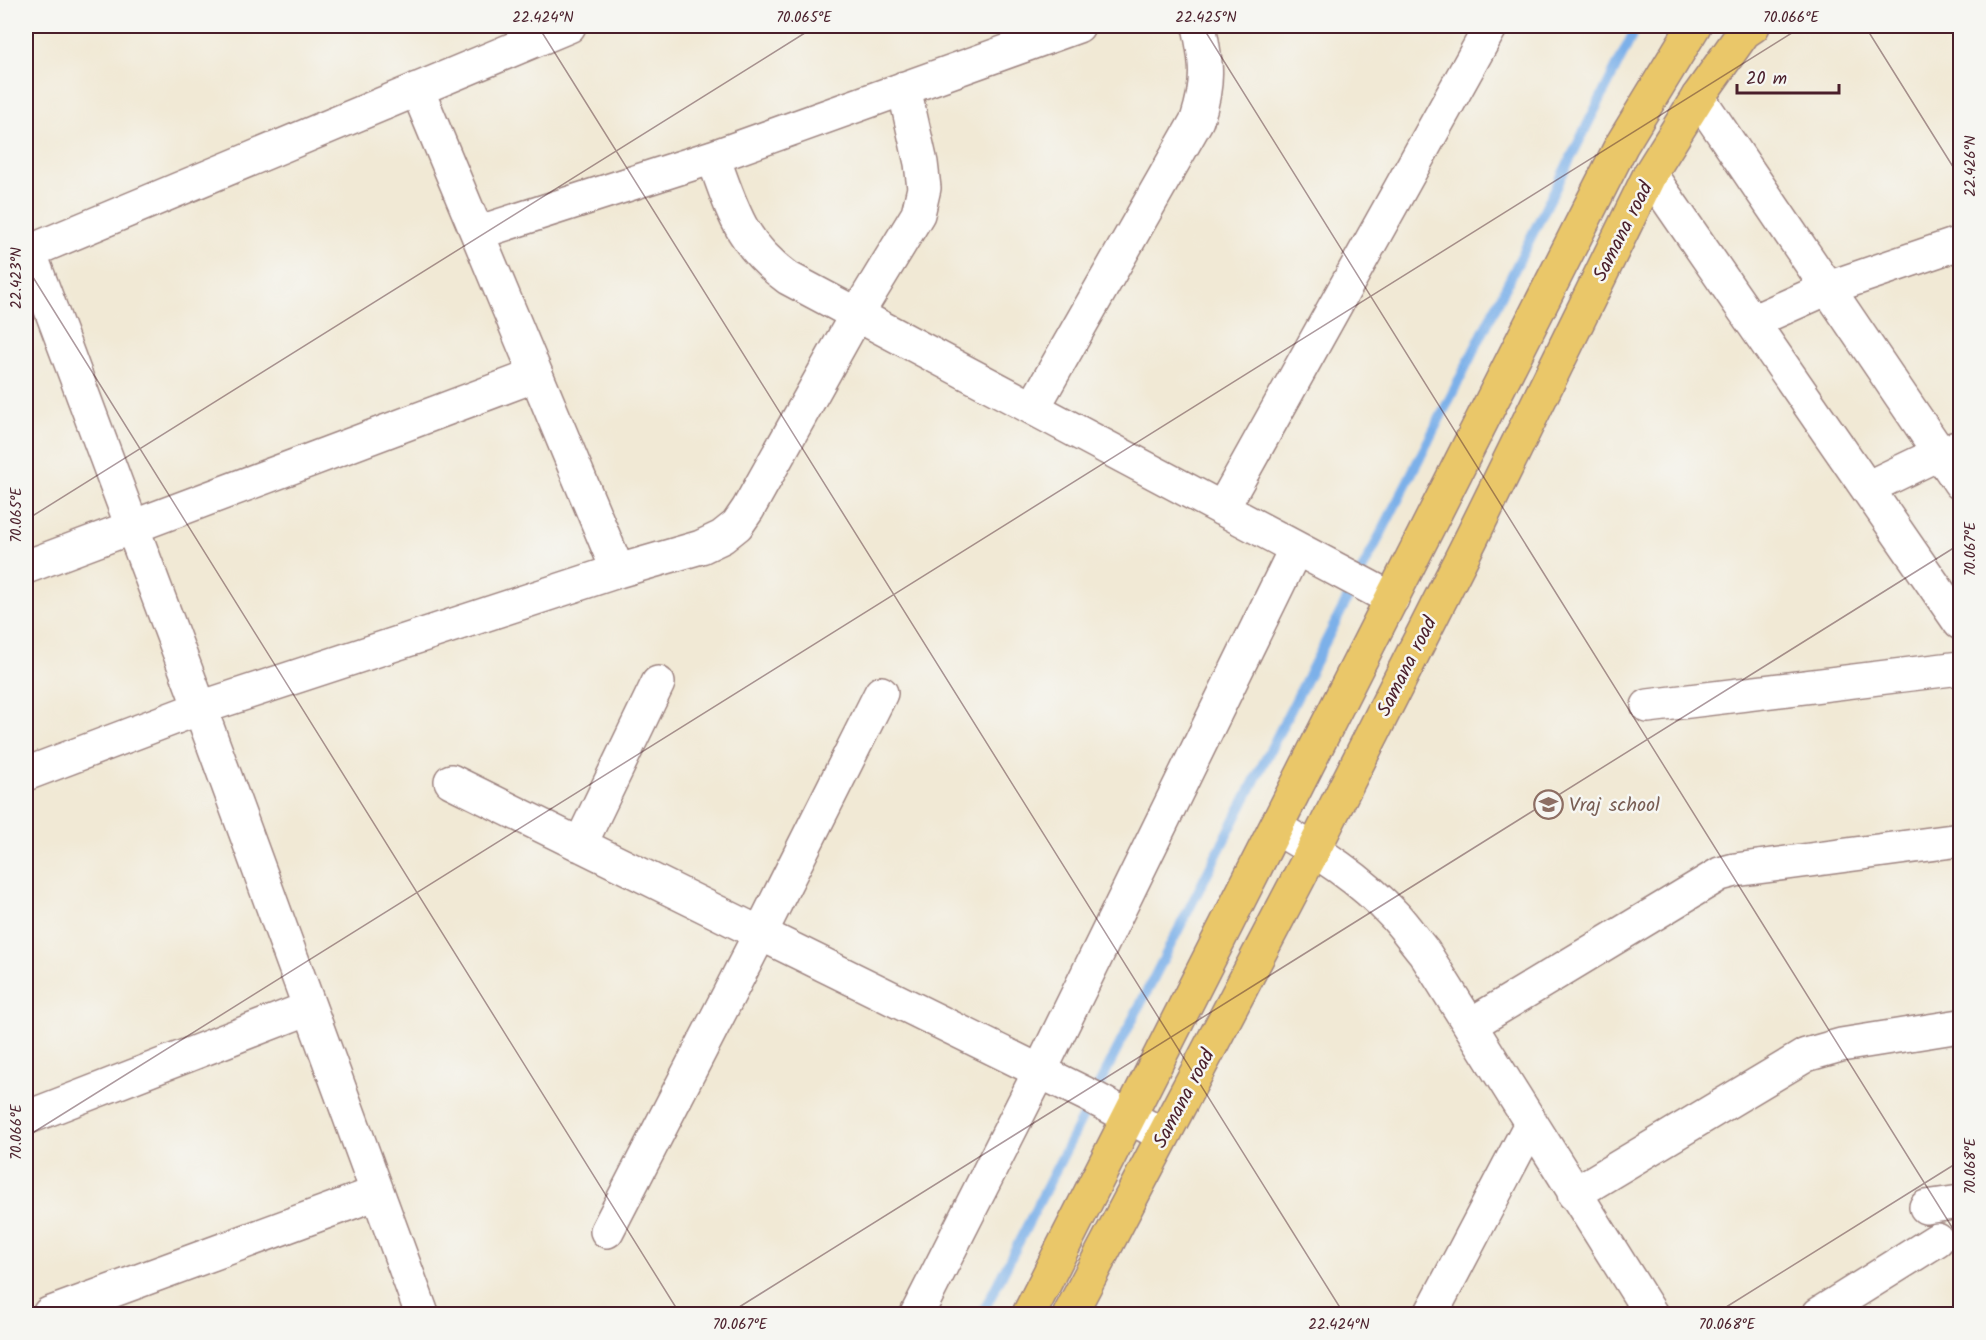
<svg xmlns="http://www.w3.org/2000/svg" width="1986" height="1340" font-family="Kalam,sans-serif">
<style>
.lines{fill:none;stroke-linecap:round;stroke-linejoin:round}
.stream{stroke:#7bb0e9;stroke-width:10}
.minor-casing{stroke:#9e8480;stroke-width:36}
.major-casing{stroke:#9e8480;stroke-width:36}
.minor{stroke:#fff;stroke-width:33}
.major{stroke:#eac769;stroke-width:33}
.ticks{fill:none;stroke:#4a1f2b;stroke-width:1.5;stroke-opacity:0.45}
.labels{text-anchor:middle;stroke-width:5;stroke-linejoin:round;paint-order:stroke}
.street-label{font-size:20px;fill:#4a1f2b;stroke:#f6f6f2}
.education-label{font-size:20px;fill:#785e54;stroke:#f6f6f2;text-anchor:start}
.neatline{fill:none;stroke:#4a1f2b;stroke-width:2}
.ticks-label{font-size:15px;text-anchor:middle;fill:#4a1f2b}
</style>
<rect width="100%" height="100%" fill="#f6f6f2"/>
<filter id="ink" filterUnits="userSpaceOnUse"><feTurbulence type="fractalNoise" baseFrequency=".0167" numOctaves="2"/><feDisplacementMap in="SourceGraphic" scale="12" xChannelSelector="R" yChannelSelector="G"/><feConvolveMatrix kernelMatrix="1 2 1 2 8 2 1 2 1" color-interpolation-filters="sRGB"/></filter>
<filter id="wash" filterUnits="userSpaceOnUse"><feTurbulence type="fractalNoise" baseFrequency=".008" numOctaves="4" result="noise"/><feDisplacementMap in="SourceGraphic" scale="24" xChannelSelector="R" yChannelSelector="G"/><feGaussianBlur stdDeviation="1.35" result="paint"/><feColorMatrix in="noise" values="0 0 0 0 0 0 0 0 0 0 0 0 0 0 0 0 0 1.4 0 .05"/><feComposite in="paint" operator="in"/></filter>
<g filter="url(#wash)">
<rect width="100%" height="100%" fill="#f1e9d5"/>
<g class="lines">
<!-- stream -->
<path class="stream" d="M 982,1314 L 1446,406 L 1637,26"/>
</g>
</g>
<g filter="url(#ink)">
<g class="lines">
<defs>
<path id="minor" d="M 417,89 L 618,571
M 1698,97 L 1960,483
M 713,157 C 733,211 740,243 788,278 L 1392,599
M 1650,174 L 1960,623
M 477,233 L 713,157 L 1078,26
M 29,251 L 200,708 L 422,1314
M 26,253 L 569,26
M 1752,322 L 1828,288 L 1960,243
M 1033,408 L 1197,120 C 1209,83 1207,63 1199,26
M 1867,488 L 1940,453 L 1960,447
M 1222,509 L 1491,26
M 26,567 L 536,375
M 1648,706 L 1960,668
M 26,774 L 200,708 L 618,571 L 701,547 L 722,537 L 737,525 L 748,509 L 857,314 L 918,214 L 924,188 L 921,163 L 904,88
M 451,781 L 1090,1096 L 1163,1135
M 1276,828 C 1319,852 1361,879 1395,916 C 1405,927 1414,940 1424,952 L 1651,1314
M 580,845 L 658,683
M 1470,1025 L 1720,874 L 1735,870 L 1960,840
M 26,1118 L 309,1008
M 1574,1194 L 1806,1055 L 1841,1045 L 1960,1026
M 1926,1207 L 1960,1202
M 607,1231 L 760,934 L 881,693
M 49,1314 L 377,1193
M 917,1314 L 1040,1071 L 1296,548
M 1431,1314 L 1531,1124
M 1819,1314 L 1937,1240"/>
<path id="major" d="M 1029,1314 L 1621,146 L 1694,26
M 1070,1314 L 1314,849 L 1472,537 L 1650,174 L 1698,97 L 1744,32 L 1753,26"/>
</defs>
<!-- minor casing -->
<use href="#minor" class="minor-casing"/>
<!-- major casing -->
<use href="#major" class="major-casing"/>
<!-- minor -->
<use href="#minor" class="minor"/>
<!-- major -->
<use href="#major" class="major"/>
</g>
</g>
<!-- ticks -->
<path class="ticks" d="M 538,26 L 1344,1314M 1202,26 L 1960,1240M 1865,26 L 1960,178M 26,266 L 680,1314M 26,520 L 816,26M 26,1137 L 1803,26M 728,1314 L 1960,544M 1715,1314 L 1960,1161"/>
<!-- icons -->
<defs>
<symbol id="school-ring" viewBox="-11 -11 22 22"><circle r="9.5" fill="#f6f6f2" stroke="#8d6e63" stroke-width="1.5"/><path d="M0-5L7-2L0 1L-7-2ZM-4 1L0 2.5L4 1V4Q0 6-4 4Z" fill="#8d6e63"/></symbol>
</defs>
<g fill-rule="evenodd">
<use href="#school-ring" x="1532" y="788" width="33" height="33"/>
</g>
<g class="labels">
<!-- street labels -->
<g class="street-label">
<text transform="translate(1622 231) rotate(-63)" y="7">Samana road</text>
<text transform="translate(1406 666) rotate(-63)" y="7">Samana road</text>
<text transform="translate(1183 1098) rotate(-62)" y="7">Samana road</text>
</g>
<!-- education labels -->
<g class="education-label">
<text x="1569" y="811">Vraj school</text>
</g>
</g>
<!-- margin -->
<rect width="1986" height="1340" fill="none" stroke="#f6f6f2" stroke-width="66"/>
<!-- scale -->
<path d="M1737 84v9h102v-9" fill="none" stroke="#4a1f2b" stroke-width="3"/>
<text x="1746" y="84" font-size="18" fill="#4a1f2b" stroke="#f6f6f2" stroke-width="4.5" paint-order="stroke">20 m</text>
<rect x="33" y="33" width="1920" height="1274" class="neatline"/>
<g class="ticks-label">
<text x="543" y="22">22.424°N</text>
<text x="804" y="22">70.065°E</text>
<text x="1206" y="22">22.425°N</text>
<text x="1791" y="22">70.066°E</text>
<text transform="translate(1970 166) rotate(-90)" y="5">22.426°N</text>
<text transform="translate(16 278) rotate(-90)" y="5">22.423°N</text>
<text transform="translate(16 515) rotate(-90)" y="5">70.065°E</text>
<text transform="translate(1970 549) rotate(-90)" y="5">70.067°E</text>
<text transform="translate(16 1132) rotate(-90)" y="5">70.066°E</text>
<text transform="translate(1970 1166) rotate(-90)" y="5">70.068°E</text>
<text x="740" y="1329">70.067°E</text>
<text x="1339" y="1329">22.424°N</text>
<text x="1727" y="1329">70.068°E</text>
</g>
</svg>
